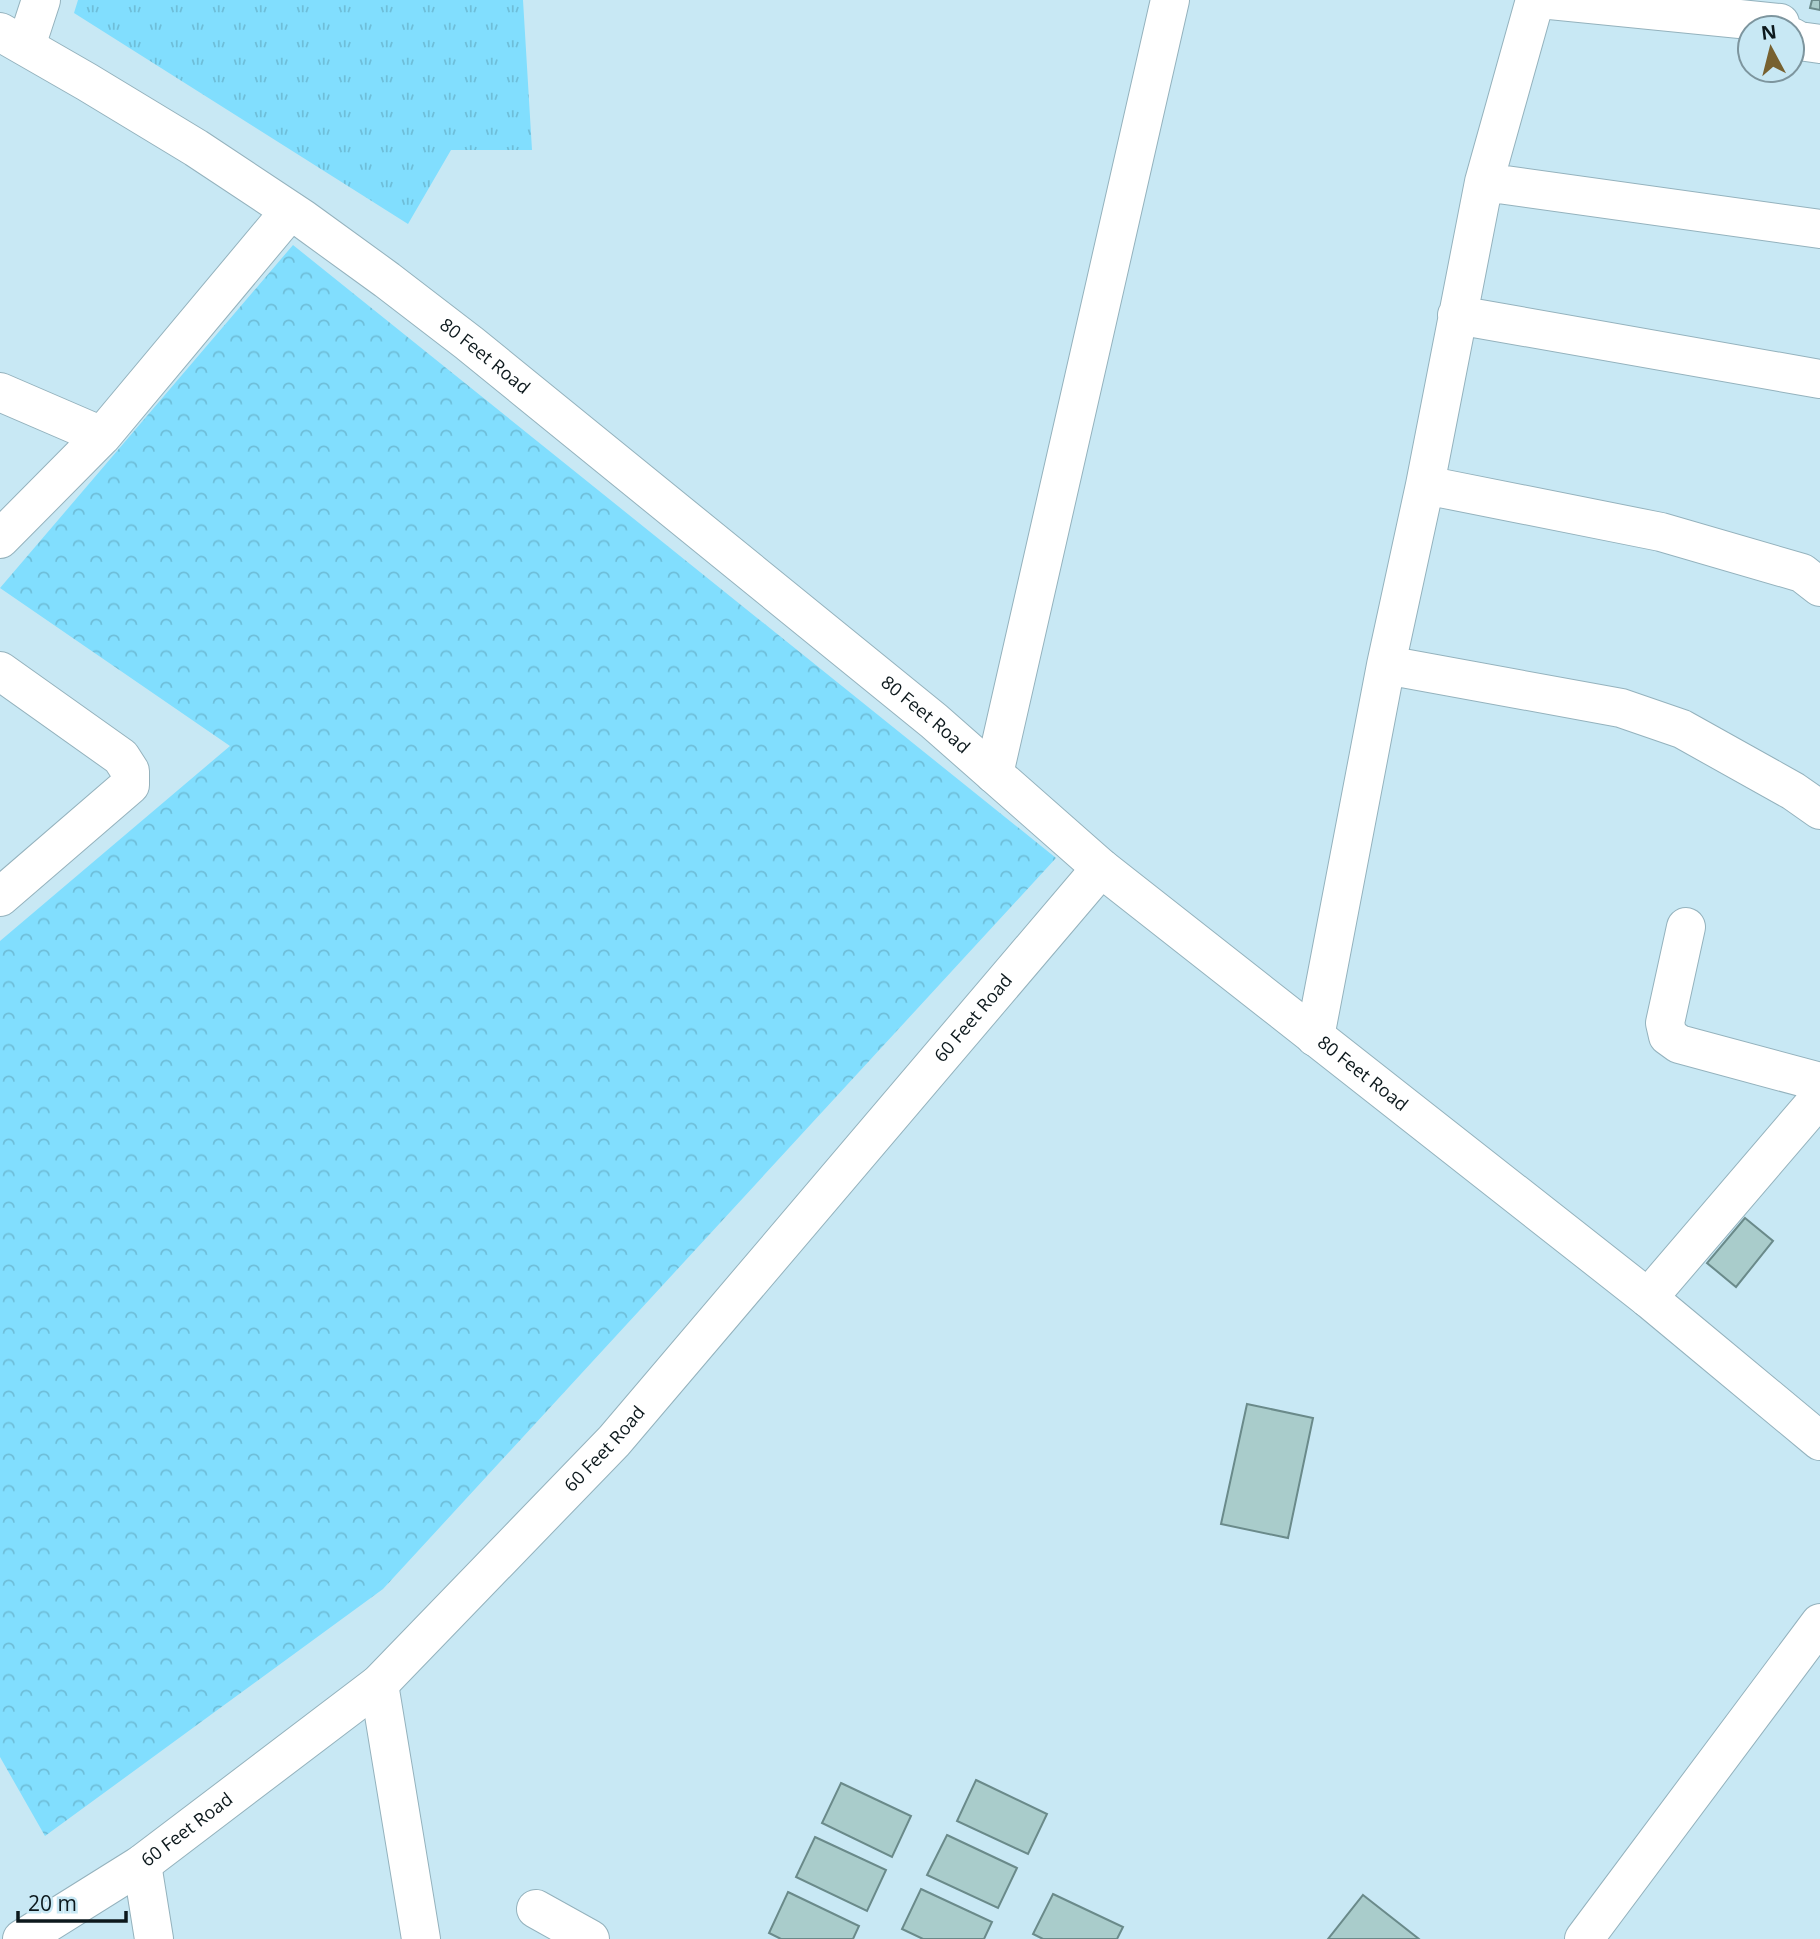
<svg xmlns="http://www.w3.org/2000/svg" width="1820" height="1939" font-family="'Open Sans',sans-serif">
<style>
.grass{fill:url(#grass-tufts)}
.forest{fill:url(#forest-crowns)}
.building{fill:#a9cccb;stroke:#6a8a8a;stroke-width:2}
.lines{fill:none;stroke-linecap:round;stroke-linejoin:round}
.street-casing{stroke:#94b2bd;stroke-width:40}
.secondary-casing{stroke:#94b2bd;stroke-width:40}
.street{stroke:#fff;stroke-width:38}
.secondary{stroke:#fff;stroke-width:38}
.labels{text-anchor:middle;stroke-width:5;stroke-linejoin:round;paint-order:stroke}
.street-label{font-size:18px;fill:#0c181c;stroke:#c8e8f4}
</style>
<defs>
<pattern id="grass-tufts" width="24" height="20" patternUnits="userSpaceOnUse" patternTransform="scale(1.75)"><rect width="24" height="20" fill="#81defe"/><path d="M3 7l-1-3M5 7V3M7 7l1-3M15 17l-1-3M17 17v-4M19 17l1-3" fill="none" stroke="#6ebed9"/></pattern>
<pattern id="forest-crowns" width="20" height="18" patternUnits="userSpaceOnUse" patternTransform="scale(1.75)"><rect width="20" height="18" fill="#81defe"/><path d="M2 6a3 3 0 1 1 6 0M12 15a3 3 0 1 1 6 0" fill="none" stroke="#6ebed9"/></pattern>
</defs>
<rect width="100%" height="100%" fill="#c8e8f4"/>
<!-- grass -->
<path class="grass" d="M 78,0 L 523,0 L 532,150 L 451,150 L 408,224 L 74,13 Z"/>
<!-- forest -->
<path class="forest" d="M 293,245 L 1056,858 L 383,1589 L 45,1836 L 0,1757 L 0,941 L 230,746 L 0,588 Z"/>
<!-- building -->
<path class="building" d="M 1812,0 L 1820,0 L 1820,10 L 1810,8 Z
M 1745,1218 L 1773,1241 L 1736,1287 L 1707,1263 Z
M 1247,1404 L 1313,1418 L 1288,1538 L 1221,1524 Z
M 976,1780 L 1047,1814 L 1028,1854 L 957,1821 Z
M 841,1783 L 911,1816 L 892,1857 L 822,1823 Z
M 947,1835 L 1017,1868 L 998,1908 L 927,1875 Z
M 815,1837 L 886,1870 L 867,1911 L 796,1877 Z
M 921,1889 L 992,1922 L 984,1939 L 923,1939 L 902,1929 Z
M 788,1892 L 859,1926 L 853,1939 L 781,1939 L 769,1933 Z
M 1053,1894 L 1123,1927 L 1117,1939 L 1043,1939 L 1033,1934 Z
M 1363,1895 L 1419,1939 L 1328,1939 Z"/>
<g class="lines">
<defs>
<path id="street" d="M 1550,0 L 1780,23
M 1792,37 L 1799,41 L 1820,44
M 26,46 L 41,0
M 1484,182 L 1820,229
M 1457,315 L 1820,379
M 0,392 L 102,436
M 1425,485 L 1661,532 L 1802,573 L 1820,587
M 0,539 L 102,436 L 290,211
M 1386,665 L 1621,708 L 1682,729 L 1793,791 L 1820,810
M 0,671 L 121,757 L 130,771 L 130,785 L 0,897
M 1686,927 L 1665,1023 L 1668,1036 L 1679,1044 L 1820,1082
M 1315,1037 L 1386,665 L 1425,485 L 1484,182 L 1535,0
M 1648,1298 L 1820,1097
M 379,1684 L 421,1939
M 142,1864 L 154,1939
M 536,1909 L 590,1939"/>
<g id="secondary">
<path id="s1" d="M 0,32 L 87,82 L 196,148 L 303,219 L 387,280 L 469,343 L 934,721 L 1101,868 L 1648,1298 L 1820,1441"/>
<path d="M 994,774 L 1170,0"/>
<path id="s2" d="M 22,1939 L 142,1864 L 379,1684 L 614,1441 L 1101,868"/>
<path d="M 1584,1939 L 1820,1623"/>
</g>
</defs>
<!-- street casing -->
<use href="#street" class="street-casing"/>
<!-- secondary casing -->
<use href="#secondary" class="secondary-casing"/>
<!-- street -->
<use href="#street" class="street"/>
<!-- secondary -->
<use href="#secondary" class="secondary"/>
</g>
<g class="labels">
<!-- street labels -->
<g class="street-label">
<text dy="6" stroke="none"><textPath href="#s1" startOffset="584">80 Feet Road</textPath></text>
<text dy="6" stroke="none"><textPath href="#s1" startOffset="1152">80 Feet Road</textPath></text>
<text dy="6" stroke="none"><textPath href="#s2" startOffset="1332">60 Feet Road</textPath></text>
<text dy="6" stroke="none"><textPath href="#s1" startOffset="1718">80 Feet Road</textPath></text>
<text dy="6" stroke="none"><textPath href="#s2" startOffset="765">60 Feet Road</textPath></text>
<text dy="6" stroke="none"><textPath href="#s2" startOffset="198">60 Feet Road</textPath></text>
</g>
</g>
<!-- north arrow -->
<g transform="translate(1771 49) rotate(353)"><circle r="33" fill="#c8e8f4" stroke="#7d959e" stroke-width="2"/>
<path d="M0-5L12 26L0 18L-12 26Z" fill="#776130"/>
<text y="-10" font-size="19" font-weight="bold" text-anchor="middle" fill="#0c181c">N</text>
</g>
<!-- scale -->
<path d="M18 1911v10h108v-10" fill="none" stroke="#0c181c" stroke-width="3.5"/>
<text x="28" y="1911" font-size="21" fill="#0c181c" stroke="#c8e8f4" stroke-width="5" paint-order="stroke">20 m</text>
</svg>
